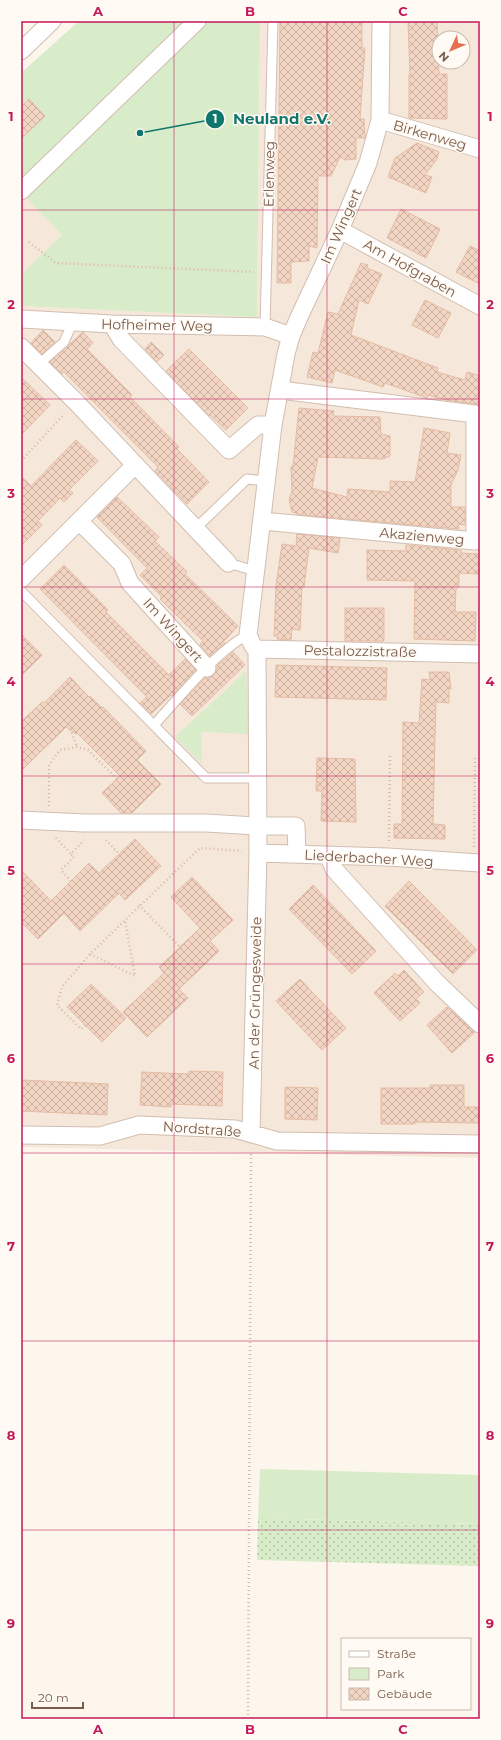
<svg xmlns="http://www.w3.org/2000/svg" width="501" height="1740" font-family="Montserrat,sans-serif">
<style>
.residential{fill:#f5e8da;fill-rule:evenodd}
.grass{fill:url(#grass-dots)}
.green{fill:#d8ecc9}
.building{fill:url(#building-cross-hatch);stroke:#e6bba3}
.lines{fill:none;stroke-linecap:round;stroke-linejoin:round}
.lane-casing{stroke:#d1beb0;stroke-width:11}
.street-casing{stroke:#d1beb0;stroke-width:19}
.path{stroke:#d9b8a5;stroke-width:2.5;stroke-dasharray:1 3;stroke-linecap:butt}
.lane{stroke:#fff;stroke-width:9}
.street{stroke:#fff;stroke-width:17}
.grid{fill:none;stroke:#c2185b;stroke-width:1;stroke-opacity:0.55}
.labels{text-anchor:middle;stroke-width:3;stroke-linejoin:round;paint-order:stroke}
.street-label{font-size:14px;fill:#7a5c4d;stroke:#fffaf3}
.leader{fill:none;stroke:#0f766e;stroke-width:1.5}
.callout-dot{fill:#0f766e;stroke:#fffaf3;stroke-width:1.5}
.mark-label{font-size:12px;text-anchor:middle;font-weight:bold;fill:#fff}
.callout-label{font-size:15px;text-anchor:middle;font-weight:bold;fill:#0f766e;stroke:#fffaf3;stroke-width:3;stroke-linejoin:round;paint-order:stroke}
.neatline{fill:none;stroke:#c2185b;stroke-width:1.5}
.grid-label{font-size:13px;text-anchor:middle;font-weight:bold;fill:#c2185b}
</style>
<defs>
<pattern id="grass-dots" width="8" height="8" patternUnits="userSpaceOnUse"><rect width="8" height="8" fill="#d8ecc9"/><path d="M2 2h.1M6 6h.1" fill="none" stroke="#b4c2a5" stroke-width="1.8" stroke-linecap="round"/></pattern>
<pattern id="building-cross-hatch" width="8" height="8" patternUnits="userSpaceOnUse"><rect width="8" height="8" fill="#f3d5c3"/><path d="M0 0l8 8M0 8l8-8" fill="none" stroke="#cab0a1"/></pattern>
</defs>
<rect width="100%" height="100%" fill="#fdf6ec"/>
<!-- residential -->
<path class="residential" d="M 260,21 L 480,21 L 480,1158 L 21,1147 L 21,306 L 257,317 ZM 439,38 L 463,38 L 463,62 L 439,62 Z
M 21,192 L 63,235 L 21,275 Z"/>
<!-- grass -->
<path class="grass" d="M 258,1518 L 480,1524 L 480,1566 L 257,1560 Z"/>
<!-- green -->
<path class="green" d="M 79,21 L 260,21 L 257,317 L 21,306 L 21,275 L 62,235 L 21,192 L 21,73 Z
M 246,671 L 249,734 L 201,732 L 202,764 L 175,737 Z
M 260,1469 L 480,1475 L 480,1524 L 258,1518 Z"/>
<!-- building -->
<path class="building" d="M 280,21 L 362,21 L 362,48 L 365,48 L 360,119 L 364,119 L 365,136 L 365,138 L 356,138 L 356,159 L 345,160 L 340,157 L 331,176 L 318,176 L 317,248 L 309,246 L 309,261 L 291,262 L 291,283 L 277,283 Z
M 408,21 L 437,21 L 439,74 L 447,74 L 447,119 L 409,118 L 409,74 L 410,74 Z
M 29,99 L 45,116 L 21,139 L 21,107 Z
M 417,143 L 439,152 L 437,159 L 425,175 L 432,177 L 426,193 L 388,177 L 395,158 Z
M 401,209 L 440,229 L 426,258 L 387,238 Z
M 470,246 L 480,251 L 480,284 L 456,272 Z
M 361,263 L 368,265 L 367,268 L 382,274 L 368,304 L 359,300 L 351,335 L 438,368 L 437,372 L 465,380 L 467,372 L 480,376 L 480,405 L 446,400 L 428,395 L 427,398 L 385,383 L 383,387 L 335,370 L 332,383 L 307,377 L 313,352 L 318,353 L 328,312 L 338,314 Z
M 425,300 L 451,313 L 438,338 L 412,325 Z
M 43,330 L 55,342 L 42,354 L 31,343 Z
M 83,332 L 93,343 L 87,349 L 132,395 L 130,397 L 179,447 L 177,449 L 209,482 L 187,504 L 155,471 L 158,467 L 147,456 L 64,372 L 62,374 L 50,362 Z
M 151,342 L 164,355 L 157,362 L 145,349 Z
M 189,349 L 248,408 L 226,430 L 210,415 L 209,416 L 166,371 Z
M 21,377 L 50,405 L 21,435 Z
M 299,408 L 334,411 L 333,416 L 380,417 L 381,434 L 390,436 L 390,456 L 383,459 L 318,457 L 312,488 L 347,497 L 348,489 L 390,492 L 390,481 L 415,482 L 424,428 L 450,433 L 447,453 L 461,455 L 458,470 L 451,485 L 451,507 L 465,507 L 465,525 L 458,524 L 459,529 L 301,515 L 292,512 L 289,500 L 292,492 L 291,467 L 293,466 Z
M 76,440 L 98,461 L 69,490 L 73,493 L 64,502 L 60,498 L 38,521 L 42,525 L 21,546 L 21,476 L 31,486 Z
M 117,497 L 159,537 L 155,541 L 187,572 L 185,574 L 238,626 L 223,642 L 225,643 L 210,656 L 200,645 L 203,641 L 160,599 L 162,597 L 140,575 L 147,568 L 97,517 Z
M 297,534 L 340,538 L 338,553 L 309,548 L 304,587 L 302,586 L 300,630 L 292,629 L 291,640 L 277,639 L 277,634 L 274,637 L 276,586 L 282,544 L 296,546 Z
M 406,545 L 461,550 L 461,553 L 479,554 L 479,574 L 459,573 L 459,586 L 456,589 L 455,612 L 476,612 L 475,641 L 414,639 L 415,581 L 367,580 L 367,550 L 406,551 Z
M 64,565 L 108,610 L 106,612 L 169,675 L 185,659 L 196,670 L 172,696 L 171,695 L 151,714 L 140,703 L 147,697 L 40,589 Z
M 345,608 L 384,608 L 384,641 L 345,641 Z
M 21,634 L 42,655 L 21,676 Z
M 233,652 L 245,665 L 192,716 L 180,704 L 205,678 L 214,675 L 217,666 Z
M 276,665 L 387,668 L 386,700 L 275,697 Z
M 429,672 L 449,672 L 451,689 L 449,689 L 449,703 L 436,702 L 435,738 L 433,824 L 445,825 L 445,839 L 394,838 L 394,824 L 402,824 L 403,722 L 419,723 L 422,679 L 430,680 Z
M 70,677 L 89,697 L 90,696 L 102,708 L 103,707 L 146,751 L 137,760 L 161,784 L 132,813 L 121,813 L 102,793 L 120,776 L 77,733 L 76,734 L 66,727 L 21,771 L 21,722 L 42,702 L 44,703 Z
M 317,758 L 355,759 L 356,822 L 321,821 L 322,791 L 316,791 Z
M 135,839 L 161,866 L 125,900 L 119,893 L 80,931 L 64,913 L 38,939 L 21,922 L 21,870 L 51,901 L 89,863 L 99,873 Z
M 192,877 L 233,920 L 210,941 L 219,951 L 179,989 L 188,998 L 147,1037 L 123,1012 L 164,973 L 159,967 L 200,928 L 171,897 Z
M 409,881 L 477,950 L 453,974 L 385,906 Z
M 313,885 L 376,951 L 352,974 L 289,909 Z
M 404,970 L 424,992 L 416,999 L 420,1003 L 400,1021 L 374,993 L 395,973 L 398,976 Z
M 300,979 L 346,1028 L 322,1050 L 276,1001 Z
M 91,984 L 126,1018 L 102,1042 L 67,1007 Z
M 447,1007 L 475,1032 L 452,1053 L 427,1025 Z
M 189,1071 L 223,1072 L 222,1106 L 171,1104 L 171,1107 L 140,1105 L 142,1072 L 188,1074 Z
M 21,1080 L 108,1084 L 107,1115 L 21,1111 Z
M 430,1085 L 464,1085 L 464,1107 L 479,1107 L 478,1123 L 415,1122 L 415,1124 L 381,1124 L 381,1088 L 430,1088 Z
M 285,1087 L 318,1088 L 317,1120 L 285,1119 Z"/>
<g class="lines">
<defs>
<path id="lane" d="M 265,327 L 273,21
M 38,365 L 64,342 L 73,322
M 195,529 L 247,479 L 267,481
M 227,567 L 228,563 L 255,571
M 21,591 L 206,778 L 257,778
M 154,725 C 177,700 218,649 248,635"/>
<path id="street" d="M 381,21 L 380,120 L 368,163 L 340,230 L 300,315 L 291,336 L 286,354 L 273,425 L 248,635 L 253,646 L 257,649 L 480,654
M 21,51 L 52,21
M 380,120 L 480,149
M 21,191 L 197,21
M 340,230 L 480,306
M 21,319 L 112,324 L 265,327 L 291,336
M 112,324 L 121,339 L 229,450 L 258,425 L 273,425
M 21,347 L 76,402 L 228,563
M 79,521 L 122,564 L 130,583 L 207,668
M 262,521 L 475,541 L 475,414 L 280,390
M 21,579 L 135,465
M 21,820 L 84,823 L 206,823 L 257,826 L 296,826 L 297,854
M 258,853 L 388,857 L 480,863
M 328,855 L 334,869 L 437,983 L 480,1024
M 251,1133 L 258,853 L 257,649
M 21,1135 L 100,1136 L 139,1125 L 235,1129 L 277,1141 L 480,1144"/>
</defs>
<!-- lane casing -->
<use href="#lane" class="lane-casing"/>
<!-- street casing -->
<use href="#street" class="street-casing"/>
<!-- path -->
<path class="path" d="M 29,242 L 56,263 L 254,272
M 21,461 L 64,414
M 70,729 L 77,747
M 49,806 L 49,765 L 60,750 L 77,747 L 88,750 L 117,779
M 56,838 L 71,854
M 106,840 L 119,854
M 389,841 L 390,755
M 474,847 L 475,757
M 71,881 L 61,870 L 74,857 L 71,854 L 84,840
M 139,905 L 180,947
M 90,954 L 135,976 L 125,921
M 85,1025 L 81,1029 L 57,1005 L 62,987 L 90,954 L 200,848 L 242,851
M 248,1719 L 251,1152"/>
<!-- lane -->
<use href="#lane" class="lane"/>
<!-- street -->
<use href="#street" class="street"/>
</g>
<!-- grid -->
<path class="grid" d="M 174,21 L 174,1719M 327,21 L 327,1719M 21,210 L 480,210M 21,399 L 480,399M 21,587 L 480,587M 21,776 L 480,776M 21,964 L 480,964M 21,1153 L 480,1153M 21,1341 L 480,1341M 21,1530 L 480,1530"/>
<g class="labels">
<!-- street labels -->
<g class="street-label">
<text transform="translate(430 135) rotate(16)" y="5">Birkenweg</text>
<text transform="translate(269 174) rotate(-89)" y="5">Erlenweg</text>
<text transform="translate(341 226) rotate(-66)" y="5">Im Wingert</text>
<text transform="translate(410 268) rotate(29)" y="5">Am Hofgraben</text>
<text transform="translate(157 325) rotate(1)" y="5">Hofheimer Weg</text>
<text transform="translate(422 536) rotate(5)" y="5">Akazienweg</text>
<text transform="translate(173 630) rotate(48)" y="5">Im Wingert</text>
<text transform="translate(360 651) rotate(1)" y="5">Pestalozzistraße</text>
<text transform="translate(369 858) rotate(3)" y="5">Liederbacher Weg</text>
<text transform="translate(255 993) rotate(-89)" y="5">An der Grüngesweide</text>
<text transform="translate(202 1129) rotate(4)" y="5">Nordstraße</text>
</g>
</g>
<!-- callouts -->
<path class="leader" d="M140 133L215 119"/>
<g class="callout-dot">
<circle cx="140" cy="133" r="4"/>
<circle cx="215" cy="119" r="10"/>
</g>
<g class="mark-label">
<text x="215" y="123">1</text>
</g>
<g class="callout-label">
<text x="282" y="124">Neuland e.V.</text>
</g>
<!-- border -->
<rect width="501" height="1740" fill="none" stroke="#fffaf3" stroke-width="44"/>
<!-- legend -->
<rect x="341" y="1638" width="130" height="72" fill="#fffaf3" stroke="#cabbb1"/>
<rect x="349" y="1651" width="20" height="6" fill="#ffffff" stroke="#cabbb1"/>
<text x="377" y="1658" font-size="12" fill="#7a5c4d">Straße</text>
<rect x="349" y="1668" width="20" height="12" fill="#d8ecc9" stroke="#cabbb1"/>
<text x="377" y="1678" font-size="12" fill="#7a5c4d">Park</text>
<rect x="349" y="1688" width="20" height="12" fill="url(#building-cross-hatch)" stroke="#cabbb1"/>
<text x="377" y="1698" font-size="12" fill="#7a5c4d">Gebäude</text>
<!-- north arrow -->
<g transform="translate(451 50) rotate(226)"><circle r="19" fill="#fffaf3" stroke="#cabbb1"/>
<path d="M0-3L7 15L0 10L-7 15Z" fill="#e76f51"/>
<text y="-6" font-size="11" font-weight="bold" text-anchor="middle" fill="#7a5c4d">N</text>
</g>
<!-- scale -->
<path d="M32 1702v6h51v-6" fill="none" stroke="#7a5c4d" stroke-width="2"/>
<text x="38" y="1702" font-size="12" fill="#7a5c4d" stroke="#fffaf3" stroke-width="3" paint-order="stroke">20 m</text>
<rect x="22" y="22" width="457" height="1696" class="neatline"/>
<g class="grid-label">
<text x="98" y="16">A</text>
<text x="250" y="16">B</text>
<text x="403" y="16">C</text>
<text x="11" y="121">1</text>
<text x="490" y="121">1</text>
<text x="11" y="309">2</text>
<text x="490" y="309">2</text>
<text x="11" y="498">3</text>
<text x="490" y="498">3</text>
<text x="11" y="686">4</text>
<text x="490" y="686">4</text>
<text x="11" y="875">5</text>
<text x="490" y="875">5</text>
<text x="11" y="1063">6</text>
<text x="490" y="1063">6</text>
<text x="11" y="1251">7</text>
<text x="490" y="1251">7</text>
<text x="11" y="1440">8</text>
<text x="490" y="1440">8</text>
<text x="11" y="1628">9</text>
<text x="490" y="1628">9</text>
<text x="98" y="1734">A</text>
<text x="250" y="1734">B</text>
<text x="403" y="1734">C</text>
</g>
</svg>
